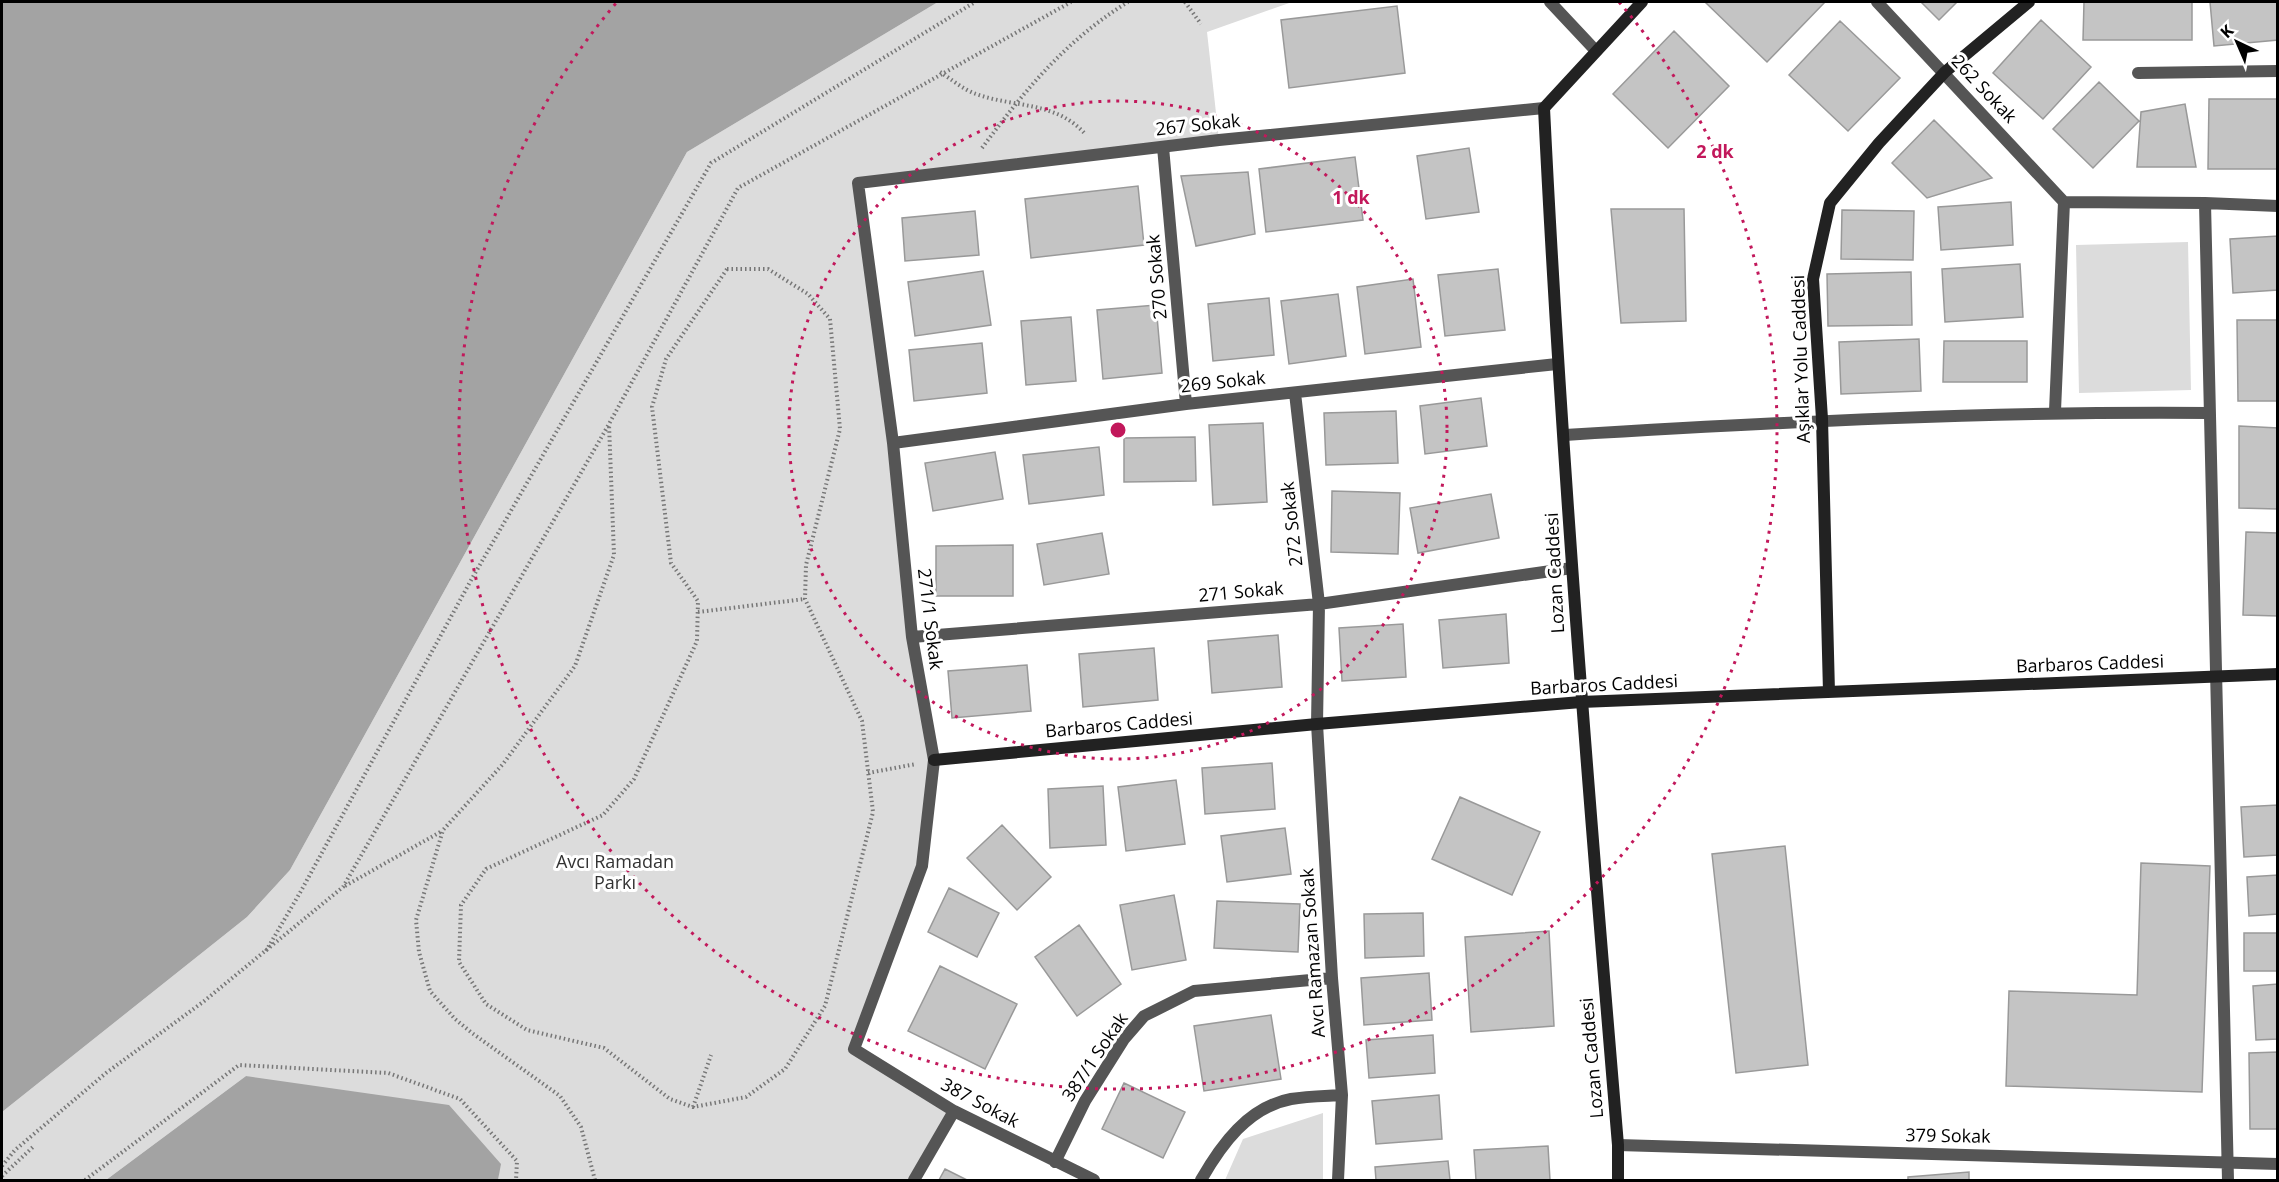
<svg xmlns="http://www.w3.org/2000/svg" width="2279" height="1182" font-family="'Open Sans',sans-serif">
<style>
.green{fill:#dcdcdc}
.water{fill:#a3a3a3}
.building{fill:#c4c4c4;stroke:#999;stroke-width:1.5}
.lines{fill:none;stroke-linecap:round;stroke-linejoin:round}
.path{stroke:#777;stroke-width:4;stroke-dasharray:1.5 3;stroke-linecap:butt}
.street{stroke:#555;stroke-width:12}
.secondary{stroke:#222;stroke-width:12}
.ring{fill:none;stroke:#c2185b;stroke-width:3;stroke-dasharray:3 6}
.labels{text-anchor:middle;stroke-width:6;stroke-linejoin:round;paint-order:stroke}
.street-label{font-size:18px;fill:#000;stroke:#fff}
.park-label{font-size:18px;fill:#333;stroke:#fff}
.centre{fill:#c2185b;stroke:#fff;stroke-width:3}
.ring-label{font-size:18px;text-anchor:middle;font-weight:bold;fill:#c2185b;stroke:#fff;stroke-width:6;stroke-linejoin:round;paint-order:stroke}
</style>
<rect width="100%" height="100%" fill="#fff"/>
<!-- green -->
<path class="green" d="M 938,2 L 1292,2 L 1207,32 L 1219,140 L 858,183 L 934,760 L 922,866 L 854,1049 L 954,1111 L 914,1180 L 498,1180 L 500,1163 L 246,1076 L 106,1180 L 2,1180 L 2,1112 L 247,917 L 290,870 L 687,152 Z
M 2188,242 L 2191,390 L 2079,393 L 2076,245 Z
M 1323,1113 L 1323,1180 L 1225,1180 L 1243,1139 Z"/>
<!-- water -->
<path class="water" d="M 2,2 L 938,2 L 687,152 L 290,870 L 247,917 L 2,1112 Z
M 246,1076 L 449,1105 L 501,1164 L 498,1180 L 106,1180 Z"/>
<!-- building -->
<path class="building" d="M 1705,2 L 1825,2 L 1767,62 Z
M 1921,2 L 1957,2 L 1939,20 Z
M 2084,2 L 2192,2 L 2192,40 L 2083,40 Z
M 2210,2 L 2278,2 L 2278,40 L 2214,46 Z
M 1397,6 L 1405,73 L 1289,88 L 1281,20 Z
M 2041,20 L 2091,67 L 2043,119 L 1993,73 Z
M 1840,21 L 1900,78 L 1848,131 L 1789,75 Z
M 1674,31 L 1729,86 L 1668,148 L 1613,94 Z
M 2099,82 L 2139,121 L 2093,168 L 2053,129 Z
M 2209,99 L 2278,99 L 2278,169 L 2208,169 Z
M 2185,104 L 2196,167 L 2137,167 L 2141,112 Z
M 1934,120 L 1992,178 L 1927,198 L 1892,163 Z
M 1469,148 L 1479,212 L 1426,219 L 1417,156 Z
M 1355,157 L 1363,220 L 1266,232 L 1259,169 Z
M 1248,172 L 1255,234 L 1196,246 L 1181,176 Z
M 1138,186 L 1144,245 L 1031,258 L 1025,199 Z
M 2011,202 L 2013,245 L 1941,250 L 1938,207 Z
M 1611,209 L 1684,209 L 1686,321 L 1621,323 Z
M 1842,210 L 1914,211 L 1913,260 L 1841,259 Z
M 975,211 L 979,255 L 905,261 L 902,218 Z
M 2278,236 L 2278,290 L 2233,293 L 2230,239 Z
M 2020,264 L 2023,317 L 1945,322 L 1942,269 Z
M 1498,269 L 1505,330 L 1445,336 L 1438,275 Z
M 983,271 L 991,325 L 915,336 L 908,282 Z
M 1911,272 L 1912,325 L 1828,326 L 1827,274 Z
M 1413,279 L 1421,347 L 1365,354 L 1357,287 Z
M 1338,294 L 1346,356 L 1289,364 L 1281,301 Z
M 1269,298 L 1274,355 L 1213,361 L 1208,304 Z
M 1156,305 L 1162,373 L 1103,379 L 1097,310 Z
M 1071,317 L 1076,381 L 1026,385 L 1021,321 Z
M 2237,320 L 2278,320 L 2278,401 L 2238,401 Z
M 1919,339 L 1921,391 L 1841,394 L 1839,342 Z
M 1944,341 L 2027,341 L 2027,382 L 1943,382 Z
M 982,343 L 987,393 L 914,401 L 909,350 Z
M 1481,398 L 1487,446 L 1425,454 L 1420,406 Z
M 1396,411 L 1398,463 L 1326,465 L 1324,413 Z
M 1263,423 L 1267,502 L 1213,505 L 1209,425 Z
M 2239,426 L 2278,428 L 2278,509 L 2239,508 Z
M 1195,437 L 1196,481 L 1124,482 L 1124,438 Z
M 1099,447 L 1104,495 L 1029,504 L 1023,455 Z
M 995,452 L 1003,499 L 933,511 L 925,463 Z
M 1332,491 L 1400,493 L 1398,554 L 1331,552 Z
M 1491,494 L 1499,538 L 1418,553 L 1410,508 Z
M 2246,532 L 2278,533 L 2278,616 L 2243,615 Z
M 1102,533 L 1109,574 L 1044,585 L 1037,544 Z
M 1013,545 L 1013,596 L 936,596 L 936,546 Z
M 1506,614 L 1509,663 L 1443,668 L 1439,620 Z
M 1403,624 L 1406,677 L 1342,681 L 1339,628 Z
M 1278,635 L 1282,687 L 1212,693 L 1208,641 Z
M 1154,648 L 1158,700 L 1083,707 L 1079,654 Z
M 1027,665 L 1031,711 L 952,718 L 948,671 Z
M 1272,763 L 1275,809 L 1205,814 L 1202,768 Z
M 1176,780 L 1185,844 L 1126,851 L 1118,787 Z
M 1103,786 L 1106,845 L 1050,848 L 1048,789 Z
M 1460,797 L 1540,832 L 1512,895 L 1432,859 Z
M 2278,805 L 2278,855 L 2244,857 L 2241,807 Z
M 1002,825 L 1051,877 L 1017,910 L 967,858 Z
M 1285,828 L 1291,874 L 1227,882 L 1221,836 Z
M 1785,846 L 1808,1065 L 1736,1073 L 1712,854 Z
M 2141,863 L 2210,866 L 2202,1092 L 2006,1086 L 2009,991 L 2137,995 Z
M 2278,875 L 2278,914 L 2249,916 L 2247,877 Z
M 949,888 L 999,913 L 977,957 L 928,932 Z
M 1174,895 L 1186,960 L 1132,970 L 1120,905 Z
M 1217,901 L 1300,904 L 1298,952 L 1214,948 Z
M 1423,913 L 1424,956 L 1365,958 L 1364,914 Z
M 1079,925 L 1121,984 L 1077,1016 L 1035,957 Z
M 1549,931 L 1554,1026 L 1471,1032 L 1465,937 Z
M 2244,933 L 2278,933 L 2278,971 L 2244,971 Z
M 940,966 L 1017,1004 L 985,1069 L 908,1031 Z
M 1429,973 L 1432,1020 L 1364,1025 L 1361,978 Z
M 2278,984 L 2278,1039 L 2256,1040 L 2253,986 Z
M 1271,1015 L 1281,1079 L 1204,1091 L 1194,1026 Z
M 1433,1035 L 1435,1073 L 1369,1078 L 1366,1040 Z
M 2278,1052 L 2278,1129 L 2250,1129 L 2249,1053 Z
M 1124,1083 L 1185,1112 L 1163,1158 L 1102,1129 Z
M 1439,1095 L 1442,1139 L 1376,1144 L 1372,1101 Z
M 1548,1146 L 1550,1180 L 1476,1180 L 1474,1150 Z
M 1448,1161 L 1450,1180 L 1376,1180 L 1375,1167 Z
M 945,1169 L 967,1180 L 939,1180 Z
M 1969,1172 L 1969,1180 L 1908,1180 L 1908,1177 Z"/>
<g class="lines">
<!-- path -->
<path class="path" d="M 1185,2 L 1201,24
M 940,72 C 951,79 964,90 976,94 C 1015,108 1057,101 1086,135
M 982,148 C 1025,90 1066,40 1128,2
M 727,269 L 768,269 L 808,294 L 830,319 L 840,429 L 806,565 L 805,599 L 862,721 L 873,812 L 825,1006 L 785,1069 L 746,1097 L 693,1107 L 670,1099 L 604,1048 L 527,1030 L 486,1004 L 459,962 L 461,905 L 486,869 L 603,815 L 634,779 L 697,641 L 698,601 L 671,563 L 652,407 L 666,359 Z
M 698,612 L 805,599
M 868,773 L 916,764
M 345,886 L 442,831
M 266,951 L 301,891 L 470,582 L 711,163 L 975,2
M 693,1107 L 711,1055
M 2,1166 L 15,1150 L 106,1073 L 203,1002 L 343,887 L 609,424 L 738,188 L 1071,2
M 2,1176 L 33,1147
M 85,1180 L 239,1065 L 388,1073 L 460,1099 L 517,1161 L 516,1180
M 595,1180 L 581,1127 L 560,1096 L 472,1033 L 455,1019 L 430,991 L 419,952 L 416,920 L 443,830 L 503,764 L 575,666 L 614,555 L 609,424"/>
<!-- street -->
<path class="street" d="M 1550,2 L 1596,51
M 1877,2 L 2064,202
M 2138,73 L 2278,71
M 1163,147 L 1186,404
M 2205,203 L 2228,1180
M 1295,393 L 1319,604 L 1317,724 L 1332,978 L 1342,1095 L 1338,1180
M 2055,411 L 2064,202 L 2205,203 L 2278,206
M 1565,435 C 1780,422 1994,411 2210,413
M 893,443 L 1186,404 L 1557,364
M 912,637 L 1319,604 L 1572,568
M 1618,1145 L 2278,1164
M 1055,1162 L 1085,1101 L 1124,1039 L 1144,1016 L 1194,991 L 1332,978
M 914,1180 L 954,1111
M 1094,1180 L 954,1111 L 854,1049 L 922,866 L 934,760 L 912,637 L 893,443 L 858,183 L 1219,140 L 1544,108
M 1201,1180 C 1221,1145 1248,1107 1291,1099 C 1307,1096 1325,1096 1342,1095"/>
<!-- secondary -->
<path class="secondary" d="M 1829,692 L 1822,419 L 1813,279 L 1830,203 L 1879,143 L 1945,72 L 2029,2
M 934,760 L 1317,724 L 1581,702 L 2278,674
M 1618,1180 L 1618,1145 C 1589,800 1561,454 1544,108 L 1642,2"/>
</g>
<!-- distance rings -->
<g class="ring">
<circle cx="1118" cy="430" r="329"/>
<path d="M1619 2A659 659 0 1 1 617 2"/>
</g>
<g class="labels">
<!-- street labels -->
<g class="street-label">
<text transform="translate(1984 89) rotate(47)" y="6">262 Sokak</text>
<text transform="translate(1198 125) rotate(-6)" y="6">267 Sokak</text>
<text transform="translate(1157 277) rotate(-95)" y="6">270 Sokak</text>
<text transform="translate(1801 359) rotate(-92)" y="6">Aşıklar Yolu Caddesi</text>
<text transform="translate(1223 382) rotate(-6)" y="6">269 Sokak</text>
<text transform="translate(1292 524) rotate(-96)" y="6">272 Sokak</text>
<text transform="translate(1555 573) rotate(-93)" y="6">Lozan Caddesi</text>
<text transform="translate(1241 592) rotate(-5)" y="6">271 Sokak</text>
<text transform="translate(930 619) rotate(83)" y="6">271/1 Sokak</text>
<text transform="translate(2090 664) rotate(-2)" y="6">Barbaros Caddesi</text>
<text transform="translate(1604 685) rotate(-3)" y="6">Barbaros Caddesi</text>
<text transform="translate(1119 725) rotate(-5)" y="6">Barbaros Caddesi</text>
<text transform="translate(1313 953) rotate(-94)" y="6">Avcı Ramazan Sokak</text>
<text transform="translate(1095 1057) rotate(-56)" y="6">387/1 Sokak</text>
<text transform="translate(1592 1058) rotate(-95)" y="6">Lozan Caddesi</text>
<text transform="translate(980 1103) rotate(28)" y="6">387 Sokak</text>
<text transform="translate(1948 1136) rotate(1)" y="6">379 Sokak</text>
</g>
<!-- park labels -->
<g class="park-label">
<text x="615" y="868">Avcı Ramadan<tspan x="615" dy="21">Parkı</tspan></text>
</g>
</g>
<circle cx="1118" cy="430" r="9" class="centre"/>
<g class="ring-label">
<text x="1715" y="158">2 dk</text>
<text x="1351" y="204">1 dk</text>
</g>
<!-- border -->
<rect width="2279" height="1182" fill="none" stroke="#000000" stroke-width="6"/>
<!-- north arrow -->
<g transform="translate(2237 42) rotate(316)" stroke="#ffffff" stroke-width="4.5" paint-order="stroke">
<path d="M0-4.5L10 22L0 15L-10 22Z" fill="#000000"/>
<text y="-9" font-size="16" font-weight="bold" text-anchor="middle" fill="#000000">K</text>
</g>
</svg>
